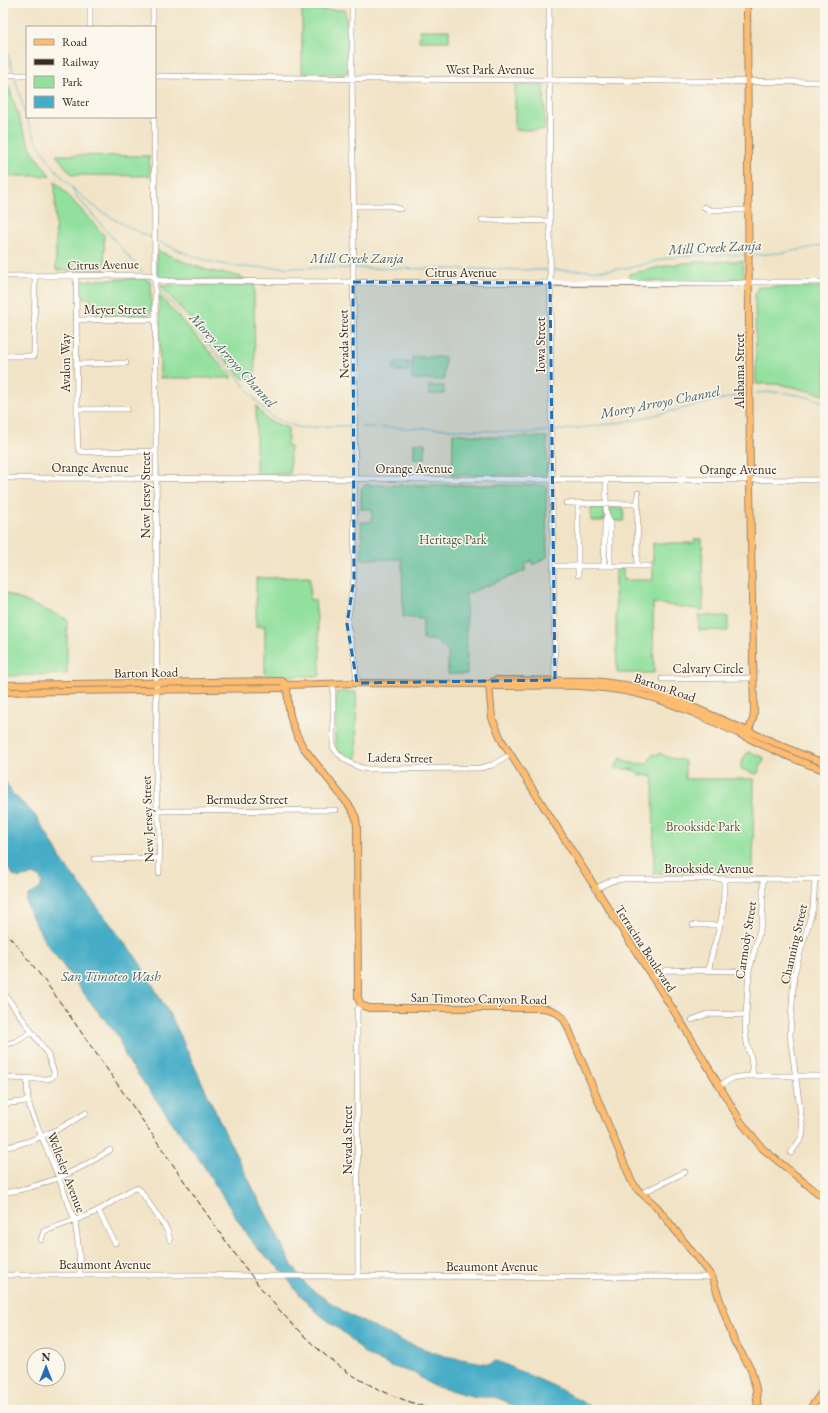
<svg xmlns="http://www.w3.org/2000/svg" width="828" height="1413" font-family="'EB Garamond',serif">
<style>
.green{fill:#92e09e;stroke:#66855e}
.water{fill:#47adc7;stroke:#416c72}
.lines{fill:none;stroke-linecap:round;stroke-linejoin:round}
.stream{stroke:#47adc7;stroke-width:1}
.minor-casing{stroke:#968672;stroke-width:6}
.major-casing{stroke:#968672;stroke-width:8}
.minor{stroke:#fff;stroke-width:5}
.major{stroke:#fdbc6f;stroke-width:6}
.rail{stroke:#3b2a1e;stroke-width:1;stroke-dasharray:6 3;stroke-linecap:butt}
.marked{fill:#1f6fb2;fill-opacity:0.2;stroke:#1f6fb2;stroke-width:3;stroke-dasharray:8 5;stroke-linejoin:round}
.labels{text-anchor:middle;stroke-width:3;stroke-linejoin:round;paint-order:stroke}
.street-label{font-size:13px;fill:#3b2a1e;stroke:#fbf7ec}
.park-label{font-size:13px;fill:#51583e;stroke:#fbf7ec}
.water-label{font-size:14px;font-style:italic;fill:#405e62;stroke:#fbf7ec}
</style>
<rect width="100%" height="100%" fill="#fbf7ec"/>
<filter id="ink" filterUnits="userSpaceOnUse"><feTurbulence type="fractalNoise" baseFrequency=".025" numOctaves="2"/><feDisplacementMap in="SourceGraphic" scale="8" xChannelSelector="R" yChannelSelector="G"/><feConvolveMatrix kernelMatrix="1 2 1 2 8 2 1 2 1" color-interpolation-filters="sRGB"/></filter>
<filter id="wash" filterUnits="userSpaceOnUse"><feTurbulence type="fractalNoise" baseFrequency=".012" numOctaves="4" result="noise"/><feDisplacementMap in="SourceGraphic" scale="16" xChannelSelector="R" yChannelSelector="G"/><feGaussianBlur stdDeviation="0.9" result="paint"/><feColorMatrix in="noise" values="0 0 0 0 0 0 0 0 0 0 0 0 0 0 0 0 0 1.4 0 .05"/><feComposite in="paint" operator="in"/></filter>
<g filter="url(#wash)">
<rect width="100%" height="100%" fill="#f1e3c6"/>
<!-- green -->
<path class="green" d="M 302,10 L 345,10 L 349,46 L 348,70 L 347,73 L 343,74 L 302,74 Z
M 420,30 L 449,30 L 449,41 L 419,41 Z
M 515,85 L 543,85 L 544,87 L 545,130 L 515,130 Z
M 5,87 L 9,87 L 23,130 L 33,152 L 50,176 L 5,176 Z
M 56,155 L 149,156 L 150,176 L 72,175 Z
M 55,181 L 104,235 L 105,270 L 56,270 Z
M 156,250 C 173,257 189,265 207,270 C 218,274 238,273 247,280 L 161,278 L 157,276 Z
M 743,261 L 743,279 L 725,282 L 629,281 L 629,274 L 669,265 L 694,262 Z
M 145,278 L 151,285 L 151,312 L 148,315 L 91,315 L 91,298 L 81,298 L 80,283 L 82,281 Z
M 160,285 L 254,285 L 255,379 L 242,378 Z
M 758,287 L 825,287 L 825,395 L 779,384 L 756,384 L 755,295 Z
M 159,295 L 233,378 L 160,378 Z
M 412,357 L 445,357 L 444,380 L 412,379 Z
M 394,362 L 409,362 L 408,371 L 394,371 Z
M 429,386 L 444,386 L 444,394 L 429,394 Z
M 256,406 L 267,420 L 288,428 L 288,441 L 286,445 L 290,447 L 290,474 L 256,474 Z
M 453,433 L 491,437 L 547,437 L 547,472 L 545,475 L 452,475 Z
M 414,443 L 425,443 L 425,459 L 414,459 Z
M 365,485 L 545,485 L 546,487 L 547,557 L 533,565 L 531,560 L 525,565 L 525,571 L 466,594 L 467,674 L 448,674 L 448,652 L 435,640 L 423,640 L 423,619 L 403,617 L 402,559 L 362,559 L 361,522 L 372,522 L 372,509 L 361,509 L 361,489 Z
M 591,508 L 603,508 L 605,516 L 603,521 L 591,521 Z
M 608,508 L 624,508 L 624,521 L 612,521 Z
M 695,539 L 702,539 L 703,610 L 653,603 L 654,673 L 617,673 L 615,580 L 616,580 L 616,568 L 623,568 L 623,580 L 653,580 L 653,543 L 694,543 Z
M 310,577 L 310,600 L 315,600 L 320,648 L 320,676 L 265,676 L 265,626 L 256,626 L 256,578 Z
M 3,592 L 67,619 L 67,674 L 3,676 Z
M 699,615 L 728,617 L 728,631 L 699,630 Z
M 336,692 L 356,692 L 357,762 C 348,761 339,753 335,745 Z
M 749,752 L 763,757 L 764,759 L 758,773 L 756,774 L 741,769 C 740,764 744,758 747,753 Z
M 659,753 L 668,757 L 685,761 L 685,779 L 754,779 L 753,873 L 654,873 L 653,777 L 643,775 L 642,777 L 641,774 L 638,774 L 634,770 L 614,768 L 621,758 L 631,763 L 647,764 L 653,754 L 658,755 Z"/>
<!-- water -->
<path class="water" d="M 3,777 L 12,793 L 34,814 L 47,834 L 64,864 L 138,960 L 174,1022 L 229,1141 L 292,1265 L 305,1283 L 312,1290 L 349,1315 L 402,1341 L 444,1356 L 489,1364 L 497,1361 L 556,1387 L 596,1410 L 519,1410 L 503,1400 L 494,1397 L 476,1397 L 433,1386 L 414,1373 L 390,1366 L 365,1354 L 348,1336 L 315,1311 L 295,1289 L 283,1272 L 260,1251 L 249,1238 L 203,1165 L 126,1058 L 118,1036 L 91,1003 L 44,940 L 29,911 L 26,901 L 28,895 C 38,890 43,891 41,878 C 34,873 28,876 19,878 L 13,875 L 3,860 Z"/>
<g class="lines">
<!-- stream -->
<path class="stream" d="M 3,40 L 14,73
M 15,78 C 19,92 23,108 28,122 C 41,157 70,190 101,211 C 117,222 135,230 152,238
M 72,188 L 77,197 L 143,273
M 157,241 L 195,257 L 213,262 L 238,267 L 351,268
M 751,255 C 776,254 800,251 825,244
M 354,268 L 549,270
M 552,270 C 577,270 602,272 626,268 C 643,266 658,259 674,257 C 698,254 722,255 745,255
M 148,278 L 152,284
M 158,289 L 239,379 L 256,401 L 271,417 L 297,427 L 305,428 L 328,426 L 352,426
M 757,393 C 780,390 802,395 825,402
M 361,427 L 453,429 L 528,433 L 548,431
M 554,431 L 618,423 L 642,418 L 745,394"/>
</g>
</g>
<g filter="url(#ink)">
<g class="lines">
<defs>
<path id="minor" d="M 352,3 L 352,78 L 354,242 L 353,273 L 355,400 L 354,579 L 347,624 L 354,654 L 357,683
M 549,3 L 551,433 L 555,684
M 90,27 L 90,3
M 153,27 L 153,3
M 3,75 L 27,75
M 155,76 L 377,79 L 825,82
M 154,117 L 157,614 L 156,779 L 157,811 L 160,826 L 159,873
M 354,206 L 391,206 L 400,209
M 704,207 L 710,210 L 749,210
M 482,220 L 550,221
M 3,276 L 150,275 L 158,280 L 169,281 L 725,284 L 756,282 L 825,282
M 76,276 L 77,423 L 78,448 L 80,451 L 84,452 L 156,451
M 76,320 L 155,319
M 3,356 L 34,356 L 35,276
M 76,364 L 126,363
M 77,409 L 127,409
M 3,478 L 825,480
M 606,480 L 606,509 L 607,516 L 610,522 L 610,565
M 566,503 L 637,504
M 637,565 L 638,493
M 553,566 L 649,566
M 604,566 L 605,523 L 607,516
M 578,575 L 578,503
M 662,679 L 754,678
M 333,684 L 333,747 C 340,758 354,767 367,769 L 480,768 L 492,765 L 510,755
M 157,811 L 336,810
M 94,859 L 159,858
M 595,889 L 611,881 L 623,879 L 825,879
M 693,925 L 720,925
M 709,970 C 710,955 717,940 720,925 C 724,910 724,895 724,879
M 652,977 L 667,970 L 749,971
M 3,992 L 47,1053 L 54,1072 L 54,1075 L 51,1078 L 47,1079 L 3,1078
M 692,1020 L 707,1014 L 746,1015
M 3,1045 L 15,1042 L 32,1032
M 753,1076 L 751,1058 L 747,1044 L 745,1029 L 749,971 L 762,921 L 763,905 L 763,879
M 27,1079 L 28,1101 L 31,1111 L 59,1178 L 75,1221 L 79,1251 L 80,1275
M 719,1086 L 733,1078 L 746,1076 L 825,1076
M 3,1104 L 28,1101
M 3,1148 C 36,1141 57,1131 86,1113
M 791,1153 L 802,1137 L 803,1131 L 790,1035 L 794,974 L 813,908 L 815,879
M 3,1193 C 43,1187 77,1172 110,1150
M 642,1193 L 685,1172
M 819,1194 L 825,1187
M 98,1210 L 115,1243
M 41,1240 L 44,1231 C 62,1225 81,1219 99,1210 C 107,1206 131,1188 136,1188 L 140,1190 L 167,1230 L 170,1240
M 3,1275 L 210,1275
M 207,1275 L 249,1276 L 712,1277
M 358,1276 L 357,1010 L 361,1005"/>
<path id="major" d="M 489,684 L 492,718 L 502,741 L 686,1030 L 741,1122 L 763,1149 L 825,1199
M 489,684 L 496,680 L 594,681 L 625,685 L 645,689 L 672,698 L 803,755 L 825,763
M 3,685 L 282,681 L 287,685
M 287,685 C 288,711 290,724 303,747 L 351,808 L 356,818 L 357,827 L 358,998 L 361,1005 L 369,1008 L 541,1008 C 553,1009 561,1013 567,1025 L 631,1180 L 638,1190 L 657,1207 L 712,1277 L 734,1341 L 751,1369 L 756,1389 L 758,1410
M 3,692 L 282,688 L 287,685 L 357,683 L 489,684 L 496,686 C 548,686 603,682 653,698 C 695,711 734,732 774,750 C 790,757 807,765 825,770
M 746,737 L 753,719 L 754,712 L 750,485 L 747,3
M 809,1410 L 825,1388"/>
</defs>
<!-- minor casing -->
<use href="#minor" class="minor-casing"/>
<!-- major casing -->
<use href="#major" class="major-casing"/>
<!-- minor -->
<use href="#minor" class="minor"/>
<!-- major -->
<use href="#major" class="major"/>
<!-- rail -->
<path class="rail" d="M 3,930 C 37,967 64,1008 93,1049 C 130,1102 167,1156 204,1210 C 241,1263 279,1318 330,1359 C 361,1384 398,1400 437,1410"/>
</g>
</g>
<!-- marked area -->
<path class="marked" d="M 353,282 L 550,283 L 555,680 L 357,683 L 347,624 L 354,579 Z"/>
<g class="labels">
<!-- street labels -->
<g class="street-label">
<text x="490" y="74">West Park Avenue</text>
<text transform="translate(103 264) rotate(-1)" y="5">Citrus Avenue</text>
<text x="461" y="277">Citrus Avenue</text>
<text x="115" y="314">Meyer Street</text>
<text transform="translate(343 344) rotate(-91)" y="5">Nevada Street</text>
<text transform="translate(540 345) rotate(-90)" y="5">Iowa Street</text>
<text transform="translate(65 363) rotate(-90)" y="5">Avalon Way</text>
<text transform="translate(739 371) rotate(-90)" y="5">Alabama Street</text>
<text x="90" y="472">Orange Avenue</text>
<text x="414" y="473">Orange Avenue</text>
<text x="738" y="474">Orange Avenue</text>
<text transform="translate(145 495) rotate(-90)" y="5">New Jersey Street</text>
<text x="708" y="673">Calvary Circle</text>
<text transform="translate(146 672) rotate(-1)" y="5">Barton Road</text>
<text transform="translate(665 687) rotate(19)" y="5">Barton Road</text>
<text transform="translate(400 757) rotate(1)" y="5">Ladera Street</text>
<text x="247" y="804">Bermudez Street</text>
<text transform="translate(147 819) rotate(-92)" y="5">New Jersey Street</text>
<text x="709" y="873">Brookside Avenue</text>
<text transform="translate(745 940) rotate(-81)" y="5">Carmody Street</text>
<text transform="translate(793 944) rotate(-77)" y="5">Channing Street</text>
<text transform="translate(646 948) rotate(57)" y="5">Terracina Boulevard</text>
<text transform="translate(479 998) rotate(1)" y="5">San Timoteo Canyon Road</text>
<text transform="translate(347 1140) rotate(-90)" y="5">Nevada Street</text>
<text transform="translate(67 1172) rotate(69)" y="5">Wellesley Avenue</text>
<text x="105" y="1269">Beaumont Avenue</text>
<text x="492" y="1271">Beaumont Avenue</text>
</g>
<!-- park labels -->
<g class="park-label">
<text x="453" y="544">Heritage Park</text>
<text x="703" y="831">Brookside Park</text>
</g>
<!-- water labels -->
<g class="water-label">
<text transform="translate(715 247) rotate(-3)" y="5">Mill Creek Zanja</text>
<text x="357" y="263">Mill Creek Zanja</text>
<text transform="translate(233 360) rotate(48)" y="5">Morey Arroyo Channel</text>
<text transform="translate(660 402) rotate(-11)" y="5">Morey Arroyo Channel</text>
<text x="111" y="981">San Timoteo Wash</text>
</g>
</g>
<!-- margin -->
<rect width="828" height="1413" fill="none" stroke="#fbf7ec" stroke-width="16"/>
<!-- legend -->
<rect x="26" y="26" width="130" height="92" fill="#fbf7ec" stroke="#aea59a"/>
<rect x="34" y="39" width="20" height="6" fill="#fdbc6f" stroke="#aea59a"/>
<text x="62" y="46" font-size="12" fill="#3b2a1e">Road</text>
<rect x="34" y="59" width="20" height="6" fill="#3b2a1e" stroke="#aea59a"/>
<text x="62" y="66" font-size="12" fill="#3b2a1e">Railway</text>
<rect x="34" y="76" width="20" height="12" fill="#92e09e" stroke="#aea59a"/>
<text x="62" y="86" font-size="12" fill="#3b2a1e">Park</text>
<rect x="34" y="96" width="20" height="12" fill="#47adc7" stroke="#aea59a"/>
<text x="62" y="106" font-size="12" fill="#3b2a1e">Water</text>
<!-- north arrow -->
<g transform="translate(46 1367)"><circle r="19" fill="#fbf7ec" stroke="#aea59a"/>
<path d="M0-3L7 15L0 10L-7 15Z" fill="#1f6fb2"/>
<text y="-6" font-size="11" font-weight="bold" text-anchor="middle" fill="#3b2a1e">N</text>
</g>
</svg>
